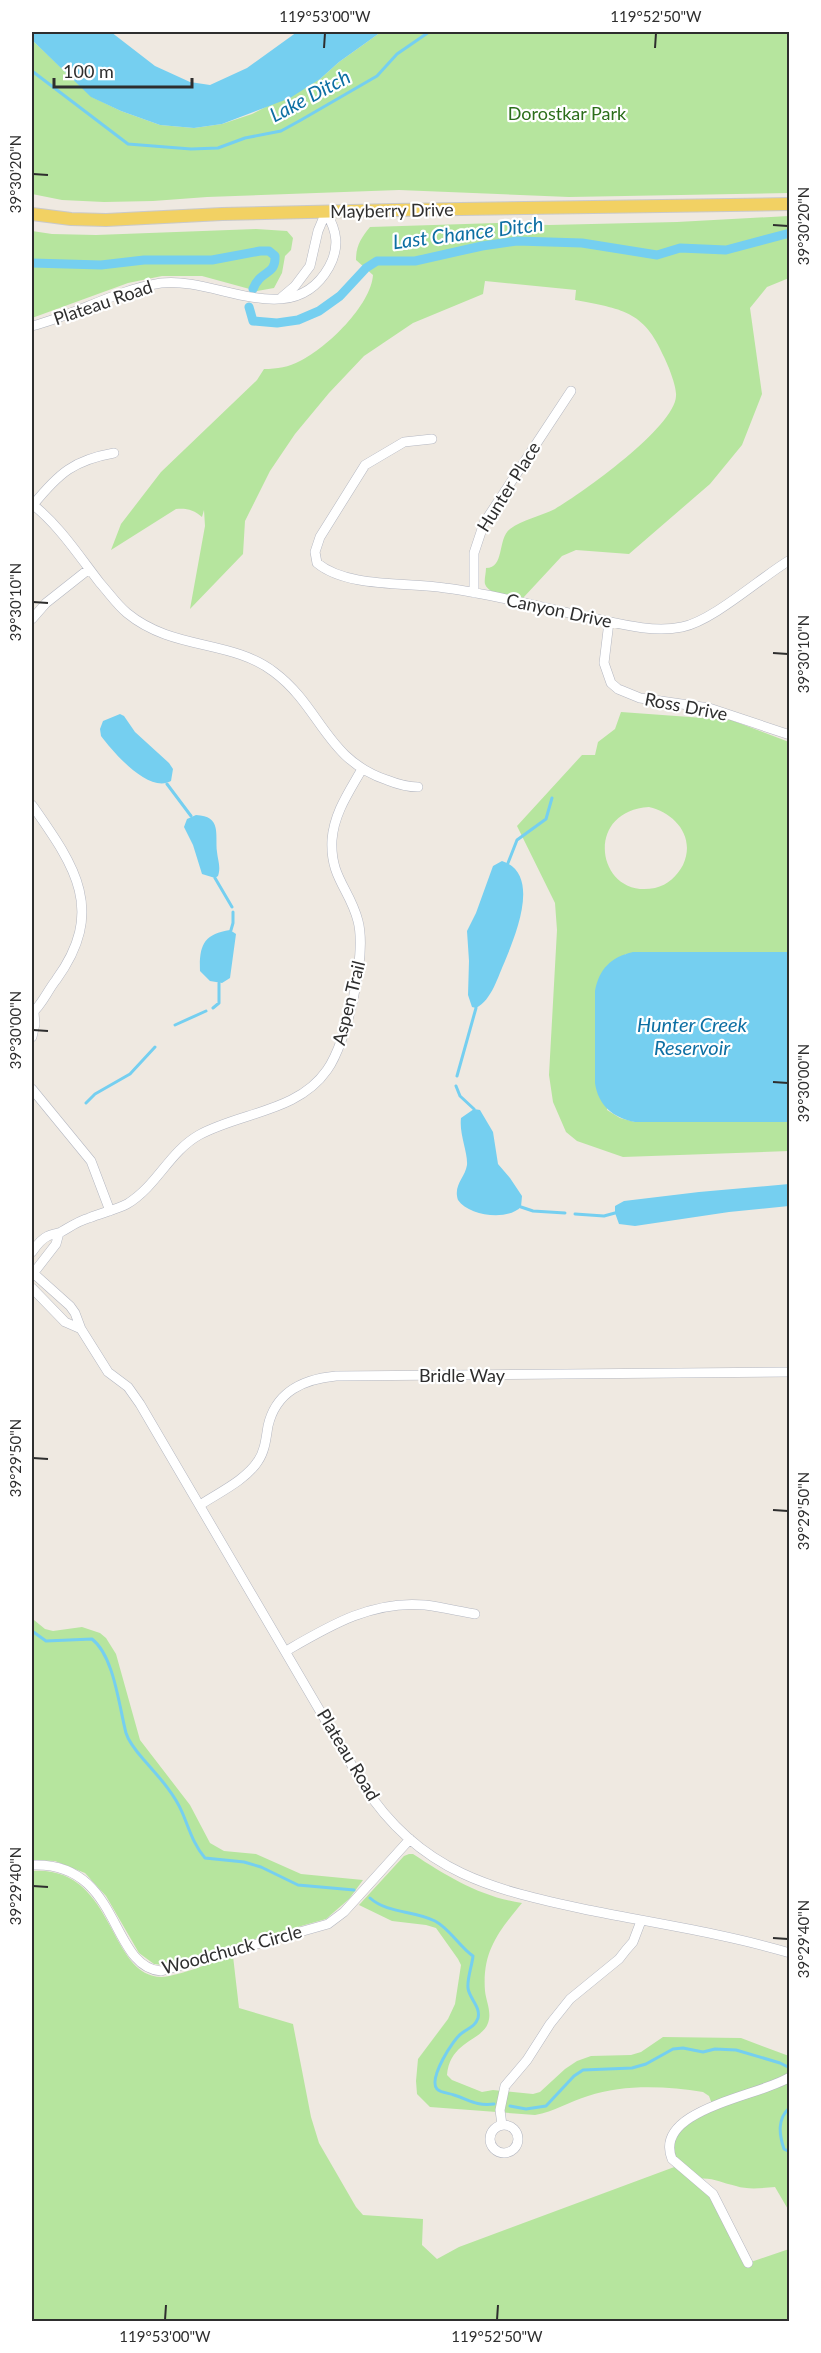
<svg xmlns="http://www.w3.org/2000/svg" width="821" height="2353" font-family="Lato,sans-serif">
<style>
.green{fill:#b6e59e;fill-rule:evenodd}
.water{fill:#75cff0}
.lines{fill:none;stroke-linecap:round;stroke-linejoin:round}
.stream{stroke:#75cff0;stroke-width:3}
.canal{stroke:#75cff0;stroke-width:9}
.minor-casing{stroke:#b4b7c1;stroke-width:10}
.major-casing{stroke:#c9c9c9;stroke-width:14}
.minor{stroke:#fff;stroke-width:9}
.major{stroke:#f2d163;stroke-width:12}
.ticks{fill:none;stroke:#2e2e2e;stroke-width:2}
.labels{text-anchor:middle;stroke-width:4.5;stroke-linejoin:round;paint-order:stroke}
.park-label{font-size:18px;fill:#2c6e1b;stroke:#fff}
.street-label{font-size:18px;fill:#2e2e2e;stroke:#fff}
.water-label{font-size:20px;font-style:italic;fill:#0d6fa3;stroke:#fff}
.neatline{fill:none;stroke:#2e2e2e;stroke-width:2}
.ticks-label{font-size:15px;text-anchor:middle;fill:#2e2e2e}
</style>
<rect width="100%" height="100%" fill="#efe9e1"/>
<!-- green -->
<path class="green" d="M 381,32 L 789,32 L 789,193 L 569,197 L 399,190 L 207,197 L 153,201 L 104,202 L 62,200 L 32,194 L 32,40 L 92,97 L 121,111 L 160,125 L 194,128 L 222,124 L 252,114 L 320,79 L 339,62 Z
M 789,216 L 789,278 L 767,287 L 750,308 L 762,394 L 742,445 L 710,484 L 629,554 L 576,550 L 562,556 L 523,598 C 513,596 488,595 485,584 C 484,580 486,573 486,568 C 505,568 497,539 510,529 C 522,520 541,516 555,509 C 582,493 675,427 676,396 C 677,387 668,365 664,357 C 644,310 621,309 575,300 L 576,290 L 485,281 L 483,294 L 413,323 L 364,356 L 329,393 L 295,434 L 270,471 L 245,521 L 243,554 L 190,609 L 205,526 L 204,510 L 202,517 C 194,510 187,508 176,509 L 111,550 L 121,524 L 161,472 L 257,380 L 264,369 C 277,369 289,367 300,361 C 327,348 371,305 373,275 L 356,260 C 356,246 361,238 370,227 L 497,223 L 549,225 L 677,222 Z
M 256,229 L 287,231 L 293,238 L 291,250 L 285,256 L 282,273 L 274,288 L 257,291 L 202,276 L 162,276 L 128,283 L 32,318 L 32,231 L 52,234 L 96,235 Z
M 621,712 L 731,720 L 789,742 L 789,952 L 625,954 L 607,1110 L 620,1118 L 635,1122 L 789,1122 L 789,1151 L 623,1157 L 577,1141 L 566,1132 L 553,1102 L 549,1075 L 557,930 L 555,903 L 517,826 L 582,755 L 595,755 L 598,742 L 615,729 ZM 649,807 C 675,813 696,837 683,865 C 677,876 668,885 655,888 C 597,900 582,811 649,807 Z
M 32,1604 L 34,1620 L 45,1629 L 53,1631 L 82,1627 L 100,1633 L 106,1638 L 116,1654 L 140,1740 L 190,1805 L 210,1843 L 224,1851 L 256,1854 L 301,1874 L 363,1880 L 349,1899 L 326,1919 L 163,1965 L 154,1964 L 139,1953 L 106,1896 L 85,1873 L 55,1861 L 32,1860 Z
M 409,1854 L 413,1854 C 448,1877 481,1897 522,1903 C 498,1932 482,1952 485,1991 C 486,2001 492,2012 488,2023 C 482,2041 450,2041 447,2075 L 452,2080 L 482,2092 L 493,2090 L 533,2094 L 540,2092 L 565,2069 L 577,2061 L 591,2056 L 631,2055 L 641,2052 L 663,2037 L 741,2038 L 789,2056 L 789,2211 L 775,2187 C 763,2188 748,2190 736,2186 C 721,2183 713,2177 697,2179 L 709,2189 L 748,2263 L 789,2249 L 789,2321 L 32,2322 L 32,1871 C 116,1865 107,1977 162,1977 C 179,1976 215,1961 233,1956 L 239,2008 L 293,2024 L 311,2117 L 319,2143 L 356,2207 L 363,2215 L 423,2219 L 422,2245 L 437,2259 L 459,2247 L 677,2166 L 672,2159 L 676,2129 L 713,2107 L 709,2096 L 703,2092 C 666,2086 624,2084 588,2096 C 570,2101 554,2112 535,2115 L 430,2107 L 417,2094 L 416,2081 L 418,2059 L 448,2019 L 455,2004 L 461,1965 L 458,1959 L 436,1928 L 426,1925 L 392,1921 L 359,1905 L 404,1856 Z"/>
<!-- water -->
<path class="water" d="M 32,32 L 111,32 L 155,66 L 190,82 L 210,85 L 247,68 L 297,32 L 381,32 L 339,62 L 320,79 L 290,98 L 222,124 L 194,128 L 160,125 L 121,111 L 91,97 L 32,40 Z
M 120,714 L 124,716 L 135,732 L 169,763 L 173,769 L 171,781 C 149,794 113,752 101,736 L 100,729 L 103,721 Z
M 196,815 C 222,816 215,834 217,852 C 218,861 221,867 218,876 L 215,878 L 202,874 L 193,845 L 184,827 L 187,819 Z
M 502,861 C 542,874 515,936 505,961 C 498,976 492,1000 476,1008 L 472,1007 L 468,995 L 469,961 L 467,931 L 476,913 L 493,866 Z
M 230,930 L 236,934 L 230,978 L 222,983 L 210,981 L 200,971 C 199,945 204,934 230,930 Z
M 633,952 L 789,952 L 789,1122 L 635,1122 C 613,1118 598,1105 595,1083 L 595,991 C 599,969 611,957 633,952 Z
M 474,1109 L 480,1110 L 493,1132 L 498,1164 L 510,1178 L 522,1196 L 521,1207 C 507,1221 469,1216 458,1200 C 453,1185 465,1178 467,1165 C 468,1152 459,1134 461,1118 Z
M 789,1184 L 789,1206 L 729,1212 L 635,1226 L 619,1224 L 615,1213 L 615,1206 L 624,1201 L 699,1192 Z"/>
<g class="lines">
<!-- stream -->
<path class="stream" d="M 32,71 L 128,144 L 191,149 L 218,148 L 245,138 L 281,131 L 301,120 L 377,76 L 397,54 L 429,32
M 167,784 L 191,816
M 508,863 L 517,840 L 546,819 L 552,798
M 215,878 L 232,907
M 231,930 L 233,923 L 233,912
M 213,1008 L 219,1003 L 219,983
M 175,1025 L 206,1011
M 457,1076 L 476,1008
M 456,1086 L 460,1096 L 474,1109
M 86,1103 L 95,1094 L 130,1074 L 155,1047
M 521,1207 L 533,1211 L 565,1213
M 575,1214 L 604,1216 L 615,1213
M 32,1631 L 46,1641 L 92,1639 C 114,1656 119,1706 126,1733 C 129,1743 137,1752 144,1760 C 158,1776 174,1793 182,1812 C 189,1828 193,1844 205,1858 L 244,1862 L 261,1867 L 298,1885 L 354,1890
M 370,1898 C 388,1914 414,1910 435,1921 C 450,1929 459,1946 473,1956 C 472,1966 467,1978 468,1988 C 469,1998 481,2007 478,2018 C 475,2027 468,2028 462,2033 C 453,2039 428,2079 437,2089 C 441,2093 449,2093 454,2095 C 470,2100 475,2106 494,2104
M 510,2106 L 526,2109 L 546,2106 L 574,2076 L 583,2070 L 632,2068 L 646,2064 L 673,2049 L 683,2048 L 703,2052 L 715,2049 L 736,2050 L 780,2063 L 790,2068
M 790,2107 C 777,2119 779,2134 784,2149 L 790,2152"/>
<!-- canal -->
<path class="canal" d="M 32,263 L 101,265 L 144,260 L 212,260 L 260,251 L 269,251 L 275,256 C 276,276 261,269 253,289
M 249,307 L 253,321 L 277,323 L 298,320 L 319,311 L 340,296 L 366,268 L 377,261 L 415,261 L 482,246 L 517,241 L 582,243 L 657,255 L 680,248 L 726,250 L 790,233"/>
<defs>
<path id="minor" d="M 282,297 L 295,286 L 310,266 L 318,231 L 326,212
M 32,326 C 75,315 116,290 161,283 C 216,276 292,333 329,267 C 340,247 337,231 326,212
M 432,439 L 404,442 L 365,465 L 320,537 L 315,552 L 317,563 C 347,588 407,582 445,588 C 494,594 543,608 592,618 C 620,624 653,633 682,627 C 713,621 761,577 790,560
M 32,504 C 59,525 79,556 100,583 C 109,593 117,605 127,613 C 173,651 231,639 274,672 C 321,707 326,760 387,780 C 397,784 407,787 418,787
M 33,505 C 59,473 74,460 114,453
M 474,593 L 474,553 L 484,523 L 571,391
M 32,619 L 46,603 L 89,569
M 609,622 L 604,663 L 611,683 L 618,689 L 640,698 L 709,708 L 790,735
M 32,805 C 74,865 107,910 56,980 C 48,990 41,1006 32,1013
M 32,1037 L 35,1024 L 34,1013
M 32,1089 L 91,1161 L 110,1211
M 32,1252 C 36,1246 41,1239 48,1236 C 52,1234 57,1234 61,1232 C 70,1227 78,1221 89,1218 C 101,1213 115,1210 127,1204 C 157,1186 169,1152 199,1135 C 241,1112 298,1112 327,1070 C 347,1042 367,955 358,921 C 350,889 330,878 332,840 C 334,813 349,792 362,769
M 32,1272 L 70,1306 L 75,1313 L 81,1329 L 108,1372 L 128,1387 L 140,1404 L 364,1786 C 420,1873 494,1890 588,1910 C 654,1923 726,1934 790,1953
M 32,1275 L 56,1244 L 59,1233
M 32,1288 L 65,1322 L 81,1329
M 200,1505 C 218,1493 246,1480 258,1461 C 265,1451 266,1438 268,1426 C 276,1391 304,1379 336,1376 L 790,1372
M 286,1651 C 329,1626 372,1600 425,1605 C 441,1607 458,1611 475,1614
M 32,1865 C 121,1861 109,1967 161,1971 L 328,1924 L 344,1912 L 410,1839
M490 2139a14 14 0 1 1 28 0a14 14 0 1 1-28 0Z
M 502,2125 L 500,2110 L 505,2086 L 527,2060 L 550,2024 L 570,1999 L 619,1959 L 626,1950 L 633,1942 L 641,1921
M 748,2263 L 713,2194 L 672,2159 C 652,2109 761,2096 790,2077"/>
<path id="major" d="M 32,214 L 71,219 L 106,220 L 222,214 L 394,210 L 790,204"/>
</defs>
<!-- minor casing -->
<use href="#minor" class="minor-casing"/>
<!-- major casing -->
<use href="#major" class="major-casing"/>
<!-- minor -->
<use href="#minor" class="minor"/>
<!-- major -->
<use href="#major" class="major"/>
</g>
<!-- ticks -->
<path class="ticks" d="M 324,48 L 325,33M 655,48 L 656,33M 33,174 L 48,175M 773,225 L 788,226M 33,602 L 48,603M 773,653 L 788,654M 33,1030 L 48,1031M 773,1082 L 788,1083M 33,1458 L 48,1459M 773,1510 L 788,1511M 33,1886 L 48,1887M 773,1938 L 788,1939M 165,2320 L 166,2305M 497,2320 L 498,2305"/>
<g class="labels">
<!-- park labels -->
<g class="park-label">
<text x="567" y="120">Dorostkar Park</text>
</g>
<!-- street labels -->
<g class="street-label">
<text transform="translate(392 211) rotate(-1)" y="6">Mayberry Drive</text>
<text transform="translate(103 303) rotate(-19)" y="6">Plateau Road</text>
<text transform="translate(509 487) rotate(-58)" y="6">Hunter Place</text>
<text transform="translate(559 611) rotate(12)" y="6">Canyon Drive</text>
<text transform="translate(686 707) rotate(11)" y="6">Ross Drive</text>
<text transform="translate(349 1003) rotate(-76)" y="6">Aspen Trail</text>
<text x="462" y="1382">Bridle Way</text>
<text transform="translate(348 1755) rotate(59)" y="6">Plateau Road</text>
<text transform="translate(232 1950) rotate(-15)" y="6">Woodchuck Circle</text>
</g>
<!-- water labels -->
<g class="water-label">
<text transform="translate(310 96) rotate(-28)" y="7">Lake Ditch</text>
<text transform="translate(468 233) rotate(-7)" y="7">Last Chance Ditch</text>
<text x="692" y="1032">Hunter Creek<tspan x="692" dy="23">Reservoir</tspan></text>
</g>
</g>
<!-- border -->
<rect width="821" height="2353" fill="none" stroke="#ffffff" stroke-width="66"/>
<!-- scale -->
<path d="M54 78v9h138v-9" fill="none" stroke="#2e2e2e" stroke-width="3"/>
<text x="63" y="78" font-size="18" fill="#2e2e2e" stroke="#ffffff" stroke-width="4.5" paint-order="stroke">100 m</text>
<rect x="33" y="33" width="755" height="2287" class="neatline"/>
<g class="ticks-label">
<text x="325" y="22">119°53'00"W</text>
<text x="656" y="22">119°52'50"W</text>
<text transform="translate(16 174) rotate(-90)" y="5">39°30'20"N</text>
<text transform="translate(804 226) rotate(-90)" y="5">39°30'20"N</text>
<text transform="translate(16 602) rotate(-90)" y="5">39°30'10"N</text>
<text transform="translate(804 654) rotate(-90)" y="5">39°30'10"N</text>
<text transform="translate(16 1030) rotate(-90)" y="5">39°30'00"N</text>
<text transform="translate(804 1083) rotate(-90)" y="5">39°30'00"N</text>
<text transform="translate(16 1458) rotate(-90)" y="5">39°29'50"N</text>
<text transform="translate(804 1511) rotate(-90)" y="5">39°29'50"N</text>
<text transform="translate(16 1886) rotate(-90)" y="5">39°29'40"N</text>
<text transform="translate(804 1939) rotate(-90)" y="5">39°29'40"N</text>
<text x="165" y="2342">119°53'00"W</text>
<text x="497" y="2342">119°52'50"W</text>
</g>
</svg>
